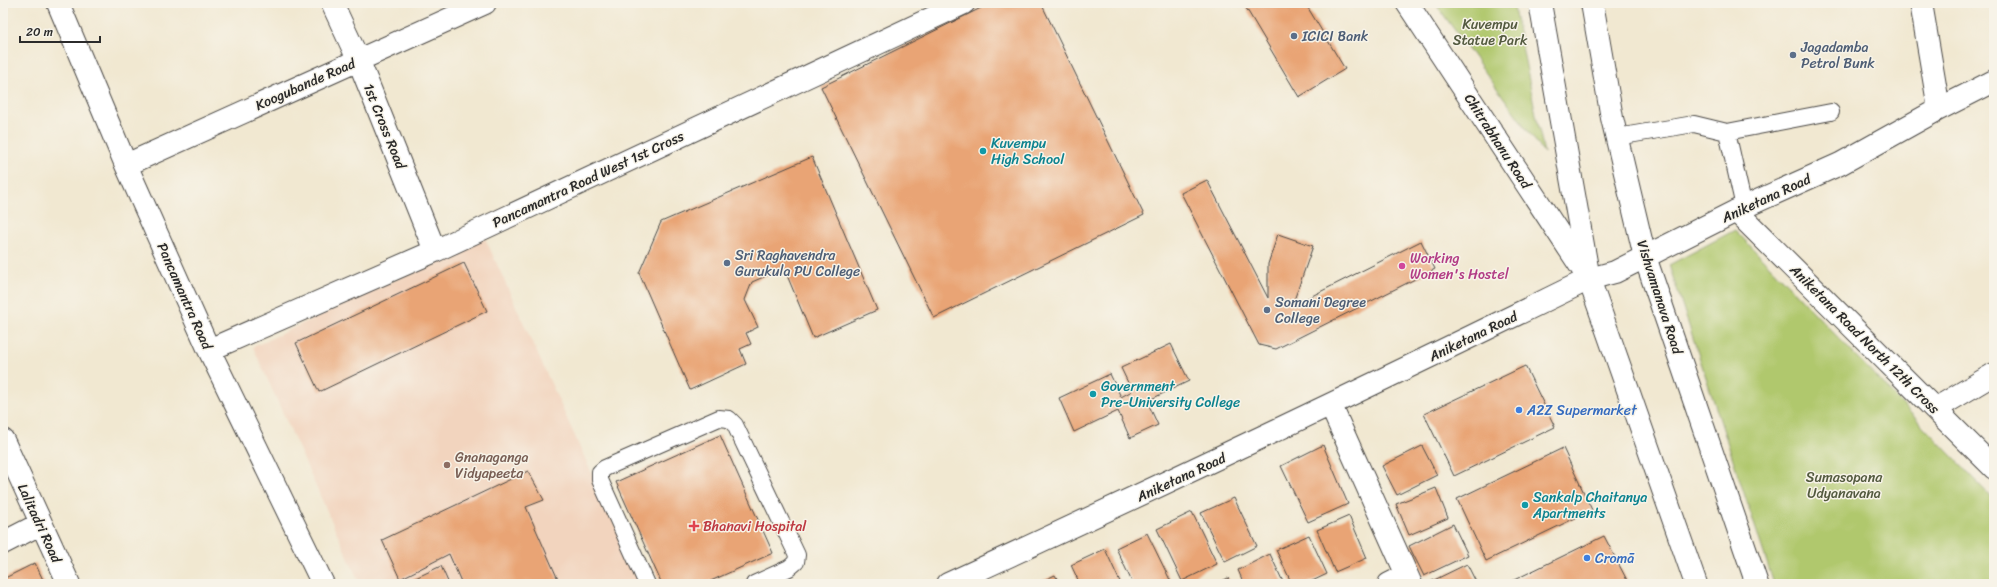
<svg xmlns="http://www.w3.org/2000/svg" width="1997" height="587" font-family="Sriracha,sans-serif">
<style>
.built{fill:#f2d4be}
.green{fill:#b0c86d;stroke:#6e7a4c}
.building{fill:#e9a475}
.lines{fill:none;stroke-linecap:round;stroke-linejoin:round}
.lane-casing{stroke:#494744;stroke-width:18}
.street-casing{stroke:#494744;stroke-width:24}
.secondary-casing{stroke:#494744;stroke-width:24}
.lane{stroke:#fff;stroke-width:16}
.street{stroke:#fff;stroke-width:22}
.secondary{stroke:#fff;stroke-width:22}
.service-dot{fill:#5c6f8a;stroke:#f7f3e8;stroke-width:1.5}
.culture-dot{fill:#0f9aa8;stroke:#f7f3e8;stroke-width:1.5}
.hotel-dot{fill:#d1479c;stroke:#f7f3e8;stroke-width:1.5}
.shop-dot{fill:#3f7fe0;stroke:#f7f3e8;stroke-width:1.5}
.education-dot{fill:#8d6e63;stroke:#f7f3e8;stroke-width:1.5}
.health-dot{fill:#e0444e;stroke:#f7f3e8;stroke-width:1.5}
.labels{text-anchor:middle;stroke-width:3;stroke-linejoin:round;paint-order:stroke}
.park-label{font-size:14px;fill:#535a3f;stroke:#f7f3e8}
.service-label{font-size:14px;fill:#4e5e75;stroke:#f7f3e8;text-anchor:start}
.street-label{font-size:14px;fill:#2b2b2b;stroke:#f7f3e8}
.culture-label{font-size:14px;fill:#0d838f;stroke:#f7f3e8;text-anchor:start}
.hotel-label{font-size:14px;fill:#b23c85;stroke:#f7f3e8;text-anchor:start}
.shop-label{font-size:14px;fill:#366cbe;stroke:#f7f3e8;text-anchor:start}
.education-label{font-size:14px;fill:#785e54;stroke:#f7f3e8;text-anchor:start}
.health-label{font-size:14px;fill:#be3a42;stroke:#f7f3e8;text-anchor:start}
</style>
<rect width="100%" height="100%" fill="#f7f3e8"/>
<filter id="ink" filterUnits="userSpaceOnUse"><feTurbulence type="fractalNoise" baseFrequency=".025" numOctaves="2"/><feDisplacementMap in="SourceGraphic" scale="8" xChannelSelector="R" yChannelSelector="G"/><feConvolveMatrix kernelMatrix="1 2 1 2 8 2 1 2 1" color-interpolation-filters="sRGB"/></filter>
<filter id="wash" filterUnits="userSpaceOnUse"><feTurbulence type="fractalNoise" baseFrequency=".012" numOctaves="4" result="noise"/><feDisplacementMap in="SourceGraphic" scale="16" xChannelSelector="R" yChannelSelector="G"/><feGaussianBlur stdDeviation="0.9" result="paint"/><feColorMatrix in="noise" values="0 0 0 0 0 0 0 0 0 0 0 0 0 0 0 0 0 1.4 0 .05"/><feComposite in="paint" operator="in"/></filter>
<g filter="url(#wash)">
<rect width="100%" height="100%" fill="#f1e8d1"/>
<!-- built -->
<path class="built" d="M 485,238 L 642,584 L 360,584 L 253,347 Z"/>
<!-- green -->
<path class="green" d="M 1435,3 L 1513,3 L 1544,153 Z
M 1735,230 L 1994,500 L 1994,584 L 1774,584 L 1669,265 Z"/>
<g id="blocks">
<!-- building -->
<path class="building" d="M 991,3 L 1041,3 L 1144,215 L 934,318 L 821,87 Z
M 1243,3 L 1305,3 L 1345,69 L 1299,97 Z
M 812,157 L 877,310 L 813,338 L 784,268 L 752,282 L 745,300 L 758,327 L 746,333 L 751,344 L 740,349 L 746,364 L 690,390 L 639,273 L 661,222 Z
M 1207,180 L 1268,298 L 1268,264 L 1278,234 L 1313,246 L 1292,306 L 1421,241 L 1435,269 L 1276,349 L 1259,345 L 1181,193 Z
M 464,263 L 487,311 L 319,392 L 296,343 Z
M 1171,344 L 1189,381 L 1147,401 L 1158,425 L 1130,438 L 1118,411 L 1074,432 L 1059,398 L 1110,374 L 1121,397 L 1132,391 L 1121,368 Z
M 1525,366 L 1555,427 L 1454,476 L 1424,414 Z
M 720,435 L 773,553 L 704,584 L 662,584 L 616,482 Z
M 1323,445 L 1348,504 L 1308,522 L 1281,466 Z
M 1422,446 L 1437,475 L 1397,495 L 1382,466 Z
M 1563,448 L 1592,510 L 1486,561 L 1457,499 Z
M 528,471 L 544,500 L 526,507 L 560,584 L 462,584 L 449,554 L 400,579 L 382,540 Z
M 1436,488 L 1448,518 L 1409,535 L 1396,504 Z
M 1234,498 L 1257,546 L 1225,562 L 1201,513 Z
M 1192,512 L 1217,564 L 1182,581 L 1157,529 Z
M 1349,516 L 1367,558 L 1335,572 L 1317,530 Z
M 1453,524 L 1468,555 L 1424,576 L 1409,546 Z
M 1147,533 L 1172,584 L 1133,584 L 1116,548 Z
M 1309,535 L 1327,574 L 1306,584 L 1292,584 L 1276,550 Z
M 1604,536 L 1629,584 L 1514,584 L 1512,581 Z
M 1105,549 L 1121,584 L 1080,584 L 1071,565 Z
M 1270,554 L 1284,584 L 1244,584 L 1238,570 Z
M 35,563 L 45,584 L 3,584 L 3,579 Z
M 1467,564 L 1477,584 L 1429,584 L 1428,583 Z
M 441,566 L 449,584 L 403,584 Z
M 1055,575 L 1060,584 L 1036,584 Z
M 1228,578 L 1231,584 L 1216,584 Z"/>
</g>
</g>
<g filter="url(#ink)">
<use href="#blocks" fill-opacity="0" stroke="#494744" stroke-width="1"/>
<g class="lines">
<defs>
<path id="lane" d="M 1727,132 L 1744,207
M 1617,137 L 1694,124 L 1727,132 L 1831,112
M 647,584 L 600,480 L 600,472 L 605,468 L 719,418 L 729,419 L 735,425 L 797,555 L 796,562 L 789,568 L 754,584"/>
<path id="street" d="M 58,3 L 126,165 L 209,350 L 323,584
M 332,3 L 358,59 L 435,251
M 1407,3 L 1589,279
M 1921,3 L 1939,109
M 126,165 L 485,3
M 1736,211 L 1994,468
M 209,350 L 435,251 L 964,3
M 1331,406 L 1411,584
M 1935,409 L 1994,374
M 3,440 L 69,584
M 3,543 L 40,524
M 948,584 C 1163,485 1377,383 1589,279 L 1615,272 L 1744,207 L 1840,164 L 1939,109 L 1994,81
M 1389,584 L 1407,575"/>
<path id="secondary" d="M 1540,3 L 1589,279 L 1696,584
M 1592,3 L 1612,118 L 1645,257 L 1757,584"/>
</defs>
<!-- lane casing -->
<use href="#lane" class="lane-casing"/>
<!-- street casing -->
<use href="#street" class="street-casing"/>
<!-- secondary casing -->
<use href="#secondary" class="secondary-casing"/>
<!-- lane -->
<use href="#lane" class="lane"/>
<!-- street -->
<use href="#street" class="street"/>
<!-- secondary -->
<use href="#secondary" class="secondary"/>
</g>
</g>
<!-- markers -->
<g class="service-dot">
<circle cx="1294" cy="36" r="4"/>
<circle cx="1793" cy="55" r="4"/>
<circle cx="727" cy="263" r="4"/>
<circle cx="1267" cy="310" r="4"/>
</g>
<g class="culture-dot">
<circle cx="983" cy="151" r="4"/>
<circle cx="1093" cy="394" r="4"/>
<circle cx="1525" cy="505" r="4"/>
</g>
<circle class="hotel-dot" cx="1402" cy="266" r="4"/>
<g class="shop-dot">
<circle cx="1519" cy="410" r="4"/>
<circle cx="1587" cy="558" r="4"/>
</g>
<circle class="education-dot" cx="447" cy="465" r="4"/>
<path class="health-dot" d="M692 520h4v4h4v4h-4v4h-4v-4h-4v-4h4z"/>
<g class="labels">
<!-- park labels -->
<g class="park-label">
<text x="1490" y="29">Kuvempu<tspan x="1490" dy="16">Statue Park</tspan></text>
<text x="1844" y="482">Sumasopana<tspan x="1844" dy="16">Udyanavana</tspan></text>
</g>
<!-- service labels -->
<g class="service-label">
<text x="1302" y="41">ICICI Bank</text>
<text x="1801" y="52">Jagadamba<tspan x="1801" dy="16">Petrol Bunk</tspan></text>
<text x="735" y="260">Sri Raghavendra<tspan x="735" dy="16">Gurukula PU College</tspan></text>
<text x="1275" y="307">Somani Degree<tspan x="1275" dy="16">College</tspan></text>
</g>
<!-- street labels -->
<g class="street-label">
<text transform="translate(305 84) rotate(-24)" y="5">Koogubande Road</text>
<text transform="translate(385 126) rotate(68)" y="5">1st Cross Road</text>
<text transform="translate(1498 141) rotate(57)" y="5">Chitrabhanu Road</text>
<text transform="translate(588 179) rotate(-25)" y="5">Pancamantra Road West 1st Cross</text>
<text transform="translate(1766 198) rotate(-25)" y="5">Aniketana Road</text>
<text transform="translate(185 296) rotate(66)" y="5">Pancamantra Road</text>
<text transform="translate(1660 297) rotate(72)" y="5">Vishvamanava Road</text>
<text transform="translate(1473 336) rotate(-26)" y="5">Aniketana Road</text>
<text transform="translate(1865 339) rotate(45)" y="5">Aniketana Road North 12th Cross</text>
<text transform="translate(1181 477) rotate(-25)" y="5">Aniketana Road</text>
<text transform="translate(40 523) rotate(65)" y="5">Lalitadri Road</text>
</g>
<!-- culture labels -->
<g class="culture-label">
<text x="991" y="148">Kuvempu<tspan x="991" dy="16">High School</tspan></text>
<text x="1101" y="391">Government<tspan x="1101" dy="16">Pre-University College</tspan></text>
<text x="1533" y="502">Sankalp Chaitanya<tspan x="1533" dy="16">Apartments</tspan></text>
</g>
<!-- hotel labels -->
<g class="hotel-label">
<text x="1410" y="263">Working<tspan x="1410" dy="16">Women's Hostel</tspan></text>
</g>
<!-- shop labels -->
<g class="shop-label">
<text x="1527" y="415">A2Z Supermarket</text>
<text x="1595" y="563">Cromā</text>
</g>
<!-- education labels -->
<g class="education-label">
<text x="455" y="462">Gnanaganga<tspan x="455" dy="16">Vidyapeeta</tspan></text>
</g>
<!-- health labels -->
<g class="health-label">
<text x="703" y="531">Bhanavi Hospital</text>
</g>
</g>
<!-- margin -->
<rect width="1997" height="587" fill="none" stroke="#f7f3e8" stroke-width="16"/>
<!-- scale -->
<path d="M20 36v6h80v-6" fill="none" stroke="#2b2b2b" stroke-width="2"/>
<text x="26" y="36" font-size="12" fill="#2b2b2b" stroke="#f7f3e8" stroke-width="3" paint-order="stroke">20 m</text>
</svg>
